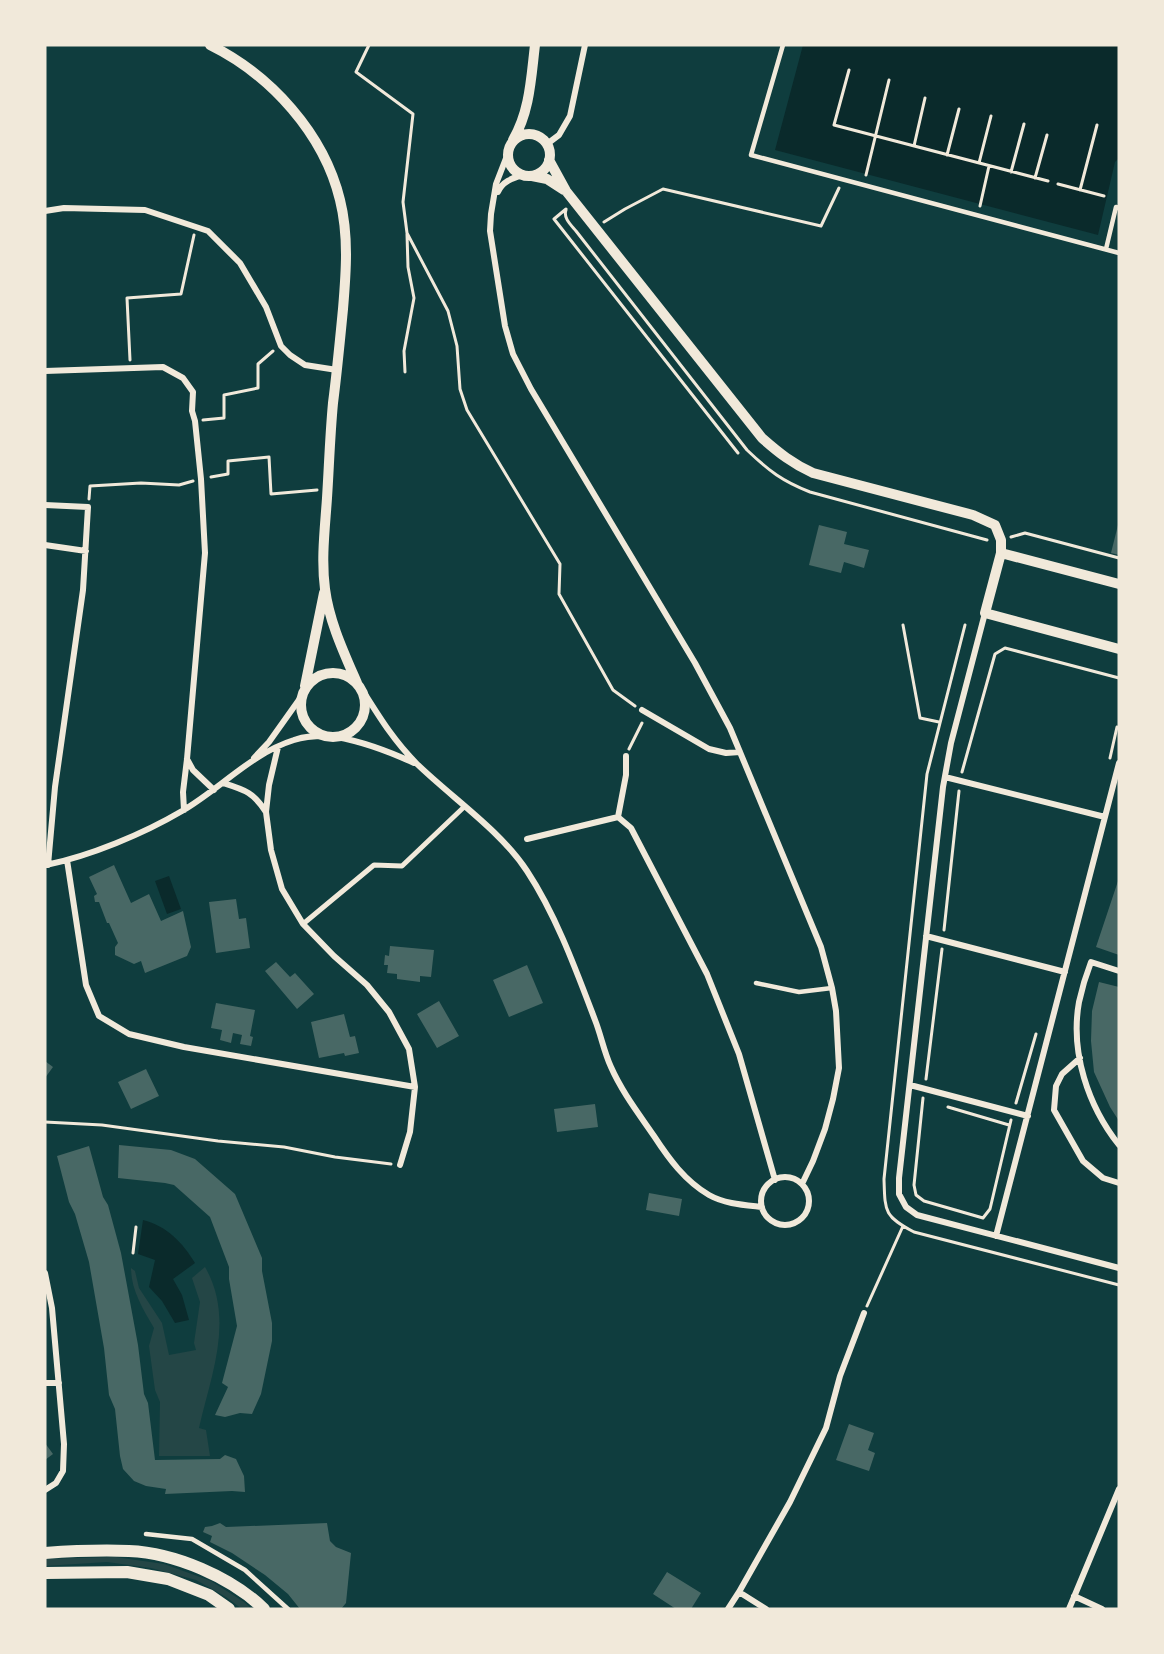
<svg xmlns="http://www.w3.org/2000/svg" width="1164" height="1654" font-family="Karla,sans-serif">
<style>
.green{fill:#244646}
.water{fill:#0a2a2b}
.building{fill:#486865}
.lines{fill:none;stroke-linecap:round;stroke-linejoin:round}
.path{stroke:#f1e9da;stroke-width:3}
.service{stroke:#f1e9da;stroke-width:4.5}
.pedestrian{stroke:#f1e9da;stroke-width:5}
.minor{stroke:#f1e9da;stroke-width:6}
.tertiary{stroke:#f1e9da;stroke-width:10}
.secondary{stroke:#f1e9da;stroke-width:12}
</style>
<rect width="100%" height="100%" fill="#0f3d3e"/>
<!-- green -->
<path class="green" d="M 205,1267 C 235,1319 211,1375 199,1428 L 206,1430 L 210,1456 L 159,1456 L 160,1402 L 155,1390 L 149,1346 L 154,1328 C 143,1309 131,1290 131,1268 L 135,1271 L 139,1288 L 162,1323 L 169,1355 L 196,1350 L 194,1343 L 200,1302 L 192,1278 Z
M 115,1557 L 164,1564 L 211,1581 L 244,1602 L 252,1609 L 242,1609 L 226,1597 L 196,1580 L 151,1568 L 107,1562 L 45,1566 L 45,1559 Z"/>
<!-- water -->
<path class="water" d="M 803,45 L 1119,45 L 1119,158 L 1115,162 L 1098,235 L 775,150 Z
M 169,876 L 181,909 L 167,914 L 155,881 Z
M 143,1220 C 167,1226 183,1243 195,1263 L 173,1279 L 182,1295 L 189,1320 L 175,1323 L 162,1301 L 149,1287 L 155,1260 L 138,1254 Z"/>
<!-- building -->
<path class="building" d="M 819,525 L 847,532 L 844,544 L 869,550 L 864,568 L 844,562 L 841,573 L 809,565 Z
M 1118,525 L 1119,525 L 1119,555 L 1111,553 Z
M 114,865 L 131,903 L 149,894 L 161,921 L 183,911 L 191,947 L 187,956 L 145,973 L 141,961 L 134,964 L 115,955 L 115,947 L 118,943 L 109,923 L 107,923 L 99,902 L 95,902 L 94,896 L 97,894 L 89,877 Z
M 1119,878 L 1119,955 L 1096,947 Z
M 236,899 L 239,919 L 246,918 L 250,948 L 216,953 L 209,902 Z
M 390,946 L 434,950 L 431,977 L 420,976 L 420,982 L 397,979 L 397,974 L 387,973 L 388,965 L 384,965 L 385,955 L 389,956 Z
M 276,962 L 290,977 L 295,973 L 314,994 L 297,1009 L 265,971 Z
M 527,965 L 543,1003 L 509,1017 L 493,980 Z
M 1099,982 L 1119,987 L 1119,1121 L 1110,1107 L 1094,1072 L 1091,1041 L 1092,1011 Z
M 439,1001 L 459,1036 L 437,1048 L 417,1014 Z
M 216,1003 L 255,1010 L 250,1036 L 253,1037 L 251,1046 L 240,1044 L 242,1035 L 233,1033 L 231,1043 L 220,1040 L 222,1030 L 211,1028 Z
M 344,1014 L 350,1037 L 355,1036 L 359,1053 L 345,1056 L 344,1053 L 319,1058 L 311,1022 Z
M 45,1061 L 53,1067 L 45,1078 Z
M 146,1069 L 159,1096 L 131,1109 L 118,1082 Z
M 595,1104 L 598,1127 L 557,1132 L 554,1109 Z
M 119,1145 L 171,1150 L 195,1159 L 235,1194 L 262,1258 L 262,1271 L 272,1323 L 272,1341 L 261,1394 L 252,1414 L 240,1413 L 225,1417 L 215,1415 L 228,1387 L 222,1383 L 237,1326 L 229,1279 L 229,1267 L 210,1217 L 174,1185 L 165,1183 L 118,1178 Z
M 89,1146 L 103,1197 L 108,1205 L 121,1253 L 138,1345 L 144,1394 L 148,1403 L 155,1460 L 220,1459 L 225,1455 L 236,1459 L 244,1476 L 245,1492 L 232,1491 L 165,1494 L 166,1489 L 146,1486 L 134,1481 L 123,1469 L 120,1456 L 115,1409 L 109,1395 L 104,1348 L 89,1262 L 75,1214 L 69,1202 L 57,1156 Z
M 649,1193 L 682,1199 L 679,1216 L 646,1210 Z
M 849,1424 L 874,1433 L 868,1450 L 875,1453 L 869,1471 L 836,1460 Z
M 45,1443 L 53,1454 L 45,1460 Z
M 220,1523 L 226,1527 L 327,1523 L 330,1541 L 336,1547 L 351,1553 L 346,1603 L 341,1609 L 300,1609 L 288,1594 L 265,1575 L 232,1553 L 210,1542 L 212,1536 L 203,1532 L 205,1527 L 212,1526 Z
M 667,1572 L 701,1593 L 691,1609 L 676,1609 L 653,1594 Z"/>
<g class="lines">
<!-- path -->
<path class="path" d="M 369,45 L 356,72 L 413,114 L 403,202 L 407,233 L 448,311 L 457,346 L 460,389 L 467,410 L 560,564 L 559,594 L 613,690 L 635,706
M 849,70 L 834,125 L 1048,181
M 914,146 L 925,98
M 947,155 L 959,109
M 979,163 L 991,116
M 1011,172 L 1024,124
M 866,175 L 889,80
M 1035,178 L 1047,135
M 1058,184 L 1104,196
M 1080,190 L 1097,125
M 980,206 L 989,166
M 566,209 L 554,219 L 738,453
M 566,210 C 563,218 571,225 576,231 L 747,450 C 769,471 782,481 810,492 L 987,540
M 604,222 L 625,209 L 663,189 L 821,226 L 839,188
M 130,360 L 127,298 L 181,294 L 194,235
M 405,372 L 404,351 L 414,298 L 408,267 L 407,234
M 203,420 L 224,418 L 224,395 L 258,388 L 258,364 L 273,351
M 211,477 L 228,474 L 228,461 L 269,457 L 271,494 L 317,490
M 89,499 L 90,486 L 141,483 L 179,485 L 193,481
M 1011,537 L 1025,533 L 1119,558
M 903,625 L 920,718 L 939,722
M 965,625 L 927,774 L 884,1179 C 885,1212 884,1216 914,1232 L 1119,1285
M 629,749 L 642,723
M 1110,758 L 1117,727
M 962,772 L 995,654 L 1005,648 L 1119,678
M 944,930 L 959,791
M 926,1079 L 942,949
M 923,1098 L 914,1185 L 916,1195 L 924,1201 L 983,1218 L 990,1209 L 1011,1120
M 1016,1103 L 1036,1034
M 948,1107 L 1009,1125
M 45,1122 L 102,1125 L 218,1141 L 284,1147 L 335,1157 L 391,1164
M 133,1253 L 136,1227
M 867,1306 L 903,1226"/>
<!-- service -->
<path class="service" d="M 782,45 L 783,45 L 751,155 L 1119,253
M 1106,249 L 1116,207 L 1119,208
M 756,983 L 799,992 L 832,988
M 146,1534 L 192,1539 L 245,1570 L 288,1609"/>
<!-- pedestrian -->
<path class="pedestrian" d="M 303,924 L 374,865 L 402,866 L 464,807"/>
<!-- minor -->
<path class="minor" d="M 547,144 L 559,135 L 570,116 L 585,45
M 508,153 L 496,184 L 491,214 L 490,231 L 505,326 L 513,354 L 531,389 L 695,663 L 730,728 L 821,947 L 832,988 L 836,1011 L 839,1068 L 833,1099 L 825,1129 L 813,1161 L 802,1184
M 498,192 C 502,182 512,178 523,175
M 45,211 L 64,208 L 145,210 L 208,231 L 240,263 L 266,307 L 281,346 L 290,355 L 305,365 L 337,370
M 45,371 L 163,367 L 183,378 L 193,392 L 192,411 L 195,421 L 201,479 L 205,553 L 187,759 L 183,792 L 184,810
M 45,505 L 88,507 L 83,590 L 55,787 L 48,865
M 45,545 L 86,551
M 985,613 L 951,743 L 943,787 L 899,1178 L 899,1194 L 906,1207 L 917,1215 L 1119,1268
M 363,691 C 380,718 394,741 417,764 C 452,798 500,830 527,871 C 556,915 576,970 595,1020 C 601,1035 604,1052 611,1067 C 622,1092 639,1114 654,1136 C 669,1159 685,1181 709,1195 C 725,1204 744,1205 762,1207
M 642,710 L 709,749 L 726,753 L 740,752
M 336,737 C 365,742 388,751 414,763
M 278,747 L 269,785 L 266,812 L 271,850 L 282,889 L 303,924 L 334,956 L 367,985 L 389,1012 L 409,1049 L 415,1087 L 410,1132 L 400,1165
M 254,758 L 269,742 L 301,697
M 187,759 L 193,770 L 214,790
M 945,777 L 1105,817
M 223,783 C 245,790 253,792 266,812
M 618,817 L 626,775 L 626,756
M 527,839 L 618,817 L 631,828 L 707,974 L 739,1054 L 775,1180
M 67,860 L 86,985 L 99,1016 L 129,1034 L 184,1047 L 415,1087
M 46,865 C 90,856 143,834 182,811 C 220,789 252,753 294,740 C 305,736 315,736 326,736
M 926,936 L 1065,972
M 1119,971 L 1091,962 C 1086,975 1082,988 1079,1002 C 1070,1052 1088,1106 1119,1145
M 1080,1058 L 1062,1074 L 1056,1086 L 1054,1110 L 1083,1161 L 1103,1178 L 1119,1183
M 910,1085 L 1028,1116
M761 1201a24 24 0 1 1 48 0a24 24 0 1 1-48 0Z
M 996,1236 L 1119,763
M 45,1273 L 52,1308 L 64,1444 L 63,1471 L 56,1483 L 45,1490
M 45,1383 L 59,1383
M 1074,1596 L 1102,1609
M 728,1609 L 739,1592
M 766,1609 L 739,1592 L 790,1502 L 826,1428 L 840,1376 L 864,1313
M 1069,1609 L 1119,1489"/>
<!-- tertiary -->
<path class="tertiary" d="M 210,45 C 271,75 324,134 340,200 C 349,236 346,273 343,309 C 340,340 337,372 333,403 C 330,435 329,467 327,498 C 325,528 321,559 325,589 C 329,621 344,653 357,683
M508 155a21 21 0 1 1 42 0a21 21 0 1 1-42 0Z
M 513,140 C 530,111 531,78 535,45
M 549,160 L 566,191 L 762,438 C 779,453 793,464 813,473 L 973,515 L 995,525 L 1001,540 L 1001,553 L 985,613 L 1119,649
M 532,176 L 547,179 L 564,190
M 1001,553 L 1119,584
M301 705a32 32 0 1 1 64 0a32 32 0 1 1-64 0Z
M 305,686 L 324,593"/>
<!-- secondary -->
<path class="secondary" d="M 45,1553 C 73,1551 101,1550 129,1551 C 175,1553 231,1577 264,1609
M 45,1573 L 127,1572 L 168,1579 L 209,1595 L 229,1609"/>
</g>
<!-- border -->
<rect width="1164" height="1654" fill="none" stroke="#f1e9da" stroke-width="93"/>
</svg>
